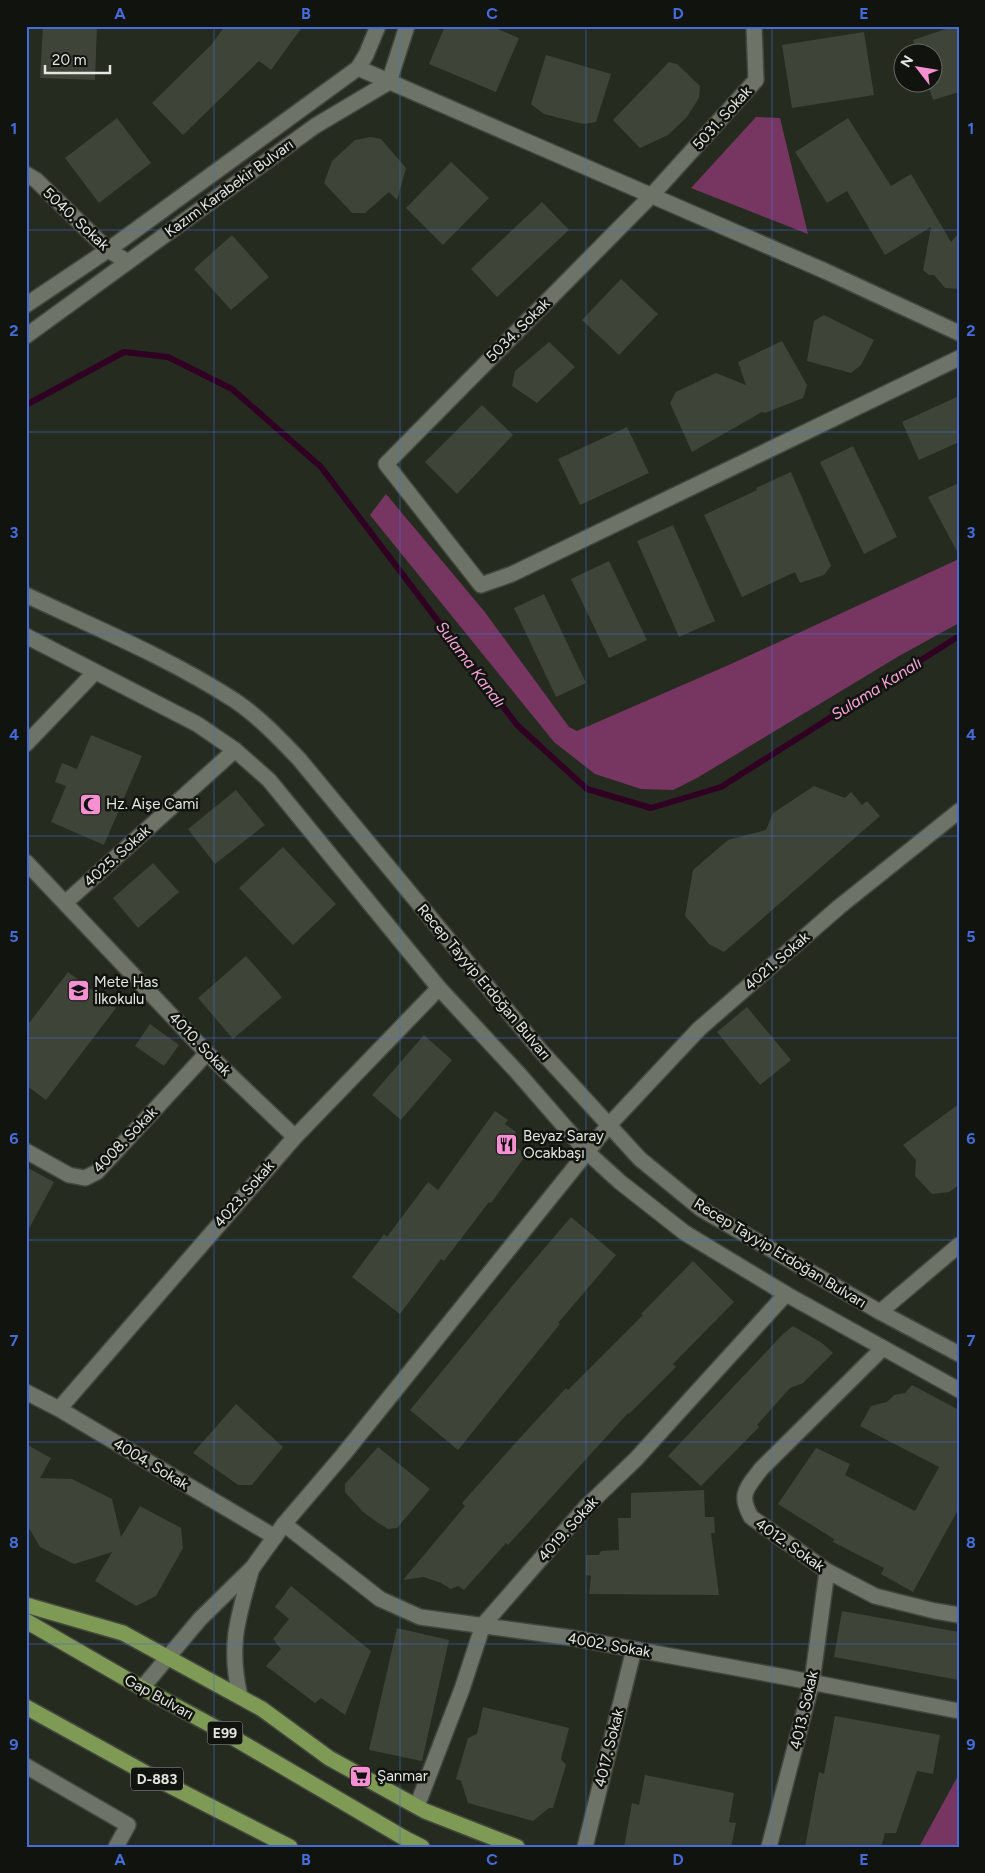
<svg xmlns="http://www.w3.org/2000/svg" width="985" height="1873" font-family="Figtree,sans-serif">
<style>
.green{fill:#773662}
.lines{fill:none;stroke-linecap:round;stroke-linejoin:round}
.stream{stroke:#300023;stroke-width:6}
.building{fill:#3e4438}
.minor-casing{stroke:#42473d;stroke-width:18}
.tertiary-casing{stroke:#42473d;stroke-width:18}
.secondary-casing{stroke:#42473d;stroke-width:18}
.trunk-casing{stroke:#42473d;stroke-width:18}
.minor{stroke:#6d7366;stroke-width:15}
.tertiary{stroke:#6d7366;stroke-width:15}
.secondary{stroke:#6d7366;stroke-width:15}
.trunk{stroke:#7e9a54;stroke-width:15}
.grid{fill:none;stroke:#456dda;stroke-width:1;stroke-opacity:0.55}
.labels{text-anchor:middle;stroke-width:5;stroke-linejoin:round;paint-order:stroke}
.shield{fill:#11130e;stroke:#a5a7a1;stroke-width:1}
.shield-label{font-size:14px;font-weight:bold;fill:#e4e7e0}
.street-label{font-size:15px;fill:#e4e7e0;stroke:#11130e}
.poi-label{font-size:15px;fill:#e4e7e0;stroke:#11130e;text-anchor:start}
.water-label{font-size:16px;font-style:italic;fill:#f9a5db;stroke:#11130e}
.neatline{fill:none;stroke:#456dda;stroke-width:2}
.grid-label{font-size:16px;text-anchor:middle;font-weight:bold;fill:#456dda}
</style>
<rect width="100%" height="100%" fill="#262b20"/>
<!-- green -->
<path class="green" d="M 756,117 L 780,118 L 808,234 L 691,188 Z
M 386,494 L 484,611 L 569,727 L 577,731 L 731,664 L 959,559 L 959,623 L 899,656 L 697,778 L 673,790 L 641,789 L 595,774 L 554,742 L 370,515 Z
M 959,1774 L 959,1847 L 919,1847 Z"/>
<g class="lines">
<!-- stream -->
<path class="stream" d="M 26,405 L 124,352 L 168,357 L 232,389 L 321,467 L 517,725 L 587,789 L 651,808 L 721,787 L 959,636"/>
</g>
<!-- building -->
<path class="building" d="M 43,26 L 97,26 L 95,80 L 40,78 Z
M 225,26 L 303,26 L 271,70 L 259,61 L 183,135 L 152,103 L 211,45 Z
M 445,26 L 490,26 L 519,38 L 496,92 L 429,64 Z
M 955,26 L 959,26 L 959,92 L 933,100 L 927,82 L 932,82 L 932,52 L 917,52 L 913,40 Z
M 864,32 L 874,95 L 792,108 L 782,45 Z
M 546,55 L 611,74 L 596,122 L 583,124 L 544,114 L 531,104 Z
M 669,62 L 677,64 L 700,86 L 699,98 L 687,117 L 668,135 L 640,148 L 613,120 Z
M 117,118 L 151,163 L 99,203 L 65,158 Z
M 848,118 L 891,186 L 911,174 L 951,242 L 959,233 L 959,289 L 945,288 L 934,275 L 929,275 L 923,270 L 931,227 L 885,255 L 847,191 L 827,203 L 795,152 Z
M 371,137 L 381,139 L 406,168 L 397,200 L 389,192 L 365,213 L 352,213 L 324,183 L 332,161 L 355,140 Z
M 451,162 L 489,198 L 443,245 L 406,208 Z
M 542,202 L 569,230 L 497,297 L 471,269 Z
M 232,235 L 269,277 L 231,310 L 194,269 Z
M 621,279 L 658,314 L 619,355 L 582,320 Z
M 824,315 L 874,340 L 861,365 L 851,373 L 807,361 L 814,321 Z
M 782,341 L 807,385 L 803,398 L 765,413 L 762,412 L 692,452 L 670,403 L 676,392 L 716,373 L 746,385 L 738,362 Z
M 549,342 L 575,367 L 537,403 L 512,386 L 515,371 Z
M 959,396 L 959,442 L 919,460 L 902,422 Z
M 482,405 L 513,435 L 457,494 L 425,462 Z
M 627,427 L 649,473 L 580,505 L 558,459 Z
M 853,446 L 897,537 L 864,554 L 820,462 Z
M 791,472 L 831,566 L 824,575 L 800,583 L 795,572 L 742,597 L 704,515 L 757,490 L 756,488 Z
M 959,483 L 959,555 L 928,497 Z
M 673,525 L 715,621 L 679,637 L 637,541 Z
M 609,561 L 647,640 L 609,658 L 571,579 Z
M 544,594 L 586,683 L 556,697 L 514,608 Z
M 91,735 L 142,756 L 104,845 L 51,822 L 66,786 L 55,782 L 62,763 L 77,769 Z
M 814,786 L 845,798 L 851,792 L 862,805 L 867,801 L 880,816 L 724,952 L 709,944 L 685,916 L 693,870 L 728,840 L 766,830 L 773,813 Z
M 236,790 L 265,825 L 215,864 L 188,829 Z
M 283,847 L 336,904 L 293,945 L 239,888 Z
M 153,863 L 179,892 L 138,928 L 113,898 Z
M 246,956 L 282,997 L 233,1039 L 198,998 Z
M 68,972 L 116,1008 L 46,1100 L 26,1085 L 26,1027 Z
M 747,1007 L 791,1060 L 760,1085 L 717,1032 Z
M 150,1024 L 179,1045 L 164,1066 L 135,1046 Z
M 424,1035 L 452,1060 L 401,1120 L 372,1095 Z
M 959,1104 L 959,1185 L 949,1192 L 932,1194 L 915,1176 L 916,1160 L 903,1145 Z
M 495,1111 L 508,1120 L 505,1124 L 516,1132 L 509,1142 L 526,1155 L 491,1203 L 489,1202 L 444,1261 L 441,1259 L 400,1314 L 352,1277 L 384,1234 L 387,1237 L 428,1182 L 438,1190 Z
M 26,1167 L 54,1182 L 26,1234 Z
M 571,1217 L 616,1255 L 558,1323 L 560,1324 L 458,1450 L 410,1410 L 513,1285 Z
M 693,1261 L 734,1302 L 673,1364 L 676,1367 L 629,1414 L 628,1413 L 508,1545 L 506,1543 L 464,1590 L 458,1586 L 451,1589 L 441,1583 L 424,1577 L 403,1580 L 465,1506 L 462,1503 L 519,1439 L 566,1388 L 568,1390 L 643,1315 L 641,1314 Z
M 793,1326 L 822,1343 L 833,1353 L 803,1383 L 790,1388 L 757,1425 L 759,1427 L 701,1486 L 668,1456 L 783,1334 Z
M 912,1385 L 959,1410 L 959,1508 L 913,1592 L 881,1574 L 884,1568 L 833,1542 L 834,1539 L 778,1504 L 816,1448 L 850,1464 L 845,1475 L 915,1511 L 939,1467 L 860,1426 L 871,1406 L 887,1402 L 894,1395 L 905,1393 Z
M 236,1404 L 283,1447 L 252,1485 L 238,1485 L 193,1453 Z
M 26,1444 L 51,1458 L 40,1478 L 72,1479 L 112,1499 L 121,1537 L 140,1506 L 181,1528 L 183,1548 L 156,1596 L 136,1606 L 95,1581 L 112,1552 L 74,1564 L 40,1547 L 26,1523 Z
M 378,1447 L 430,1489 L 397,1528 L 388,1529 L 377,1522 L 363,1512 L 345,1492 L 345,1484 Z
M 704,1490 L 705,1517 L 714,1517 L 715,1533 L 711,1533 L 719,1595 L 589,1594 L 591,1576 L 586,1575 L 586,1555 L 599,1555 L 601,1551 L 619,1550 L 618,1518 L 631,1518 L 631,1493 Z
M 291,1586 L 371,1651 L 345,1715 L 321,1698 L 315,1703 L 266,1666 L 281,1649 L 273,1639 L 289,1619 L 275,1607 Z
M 842,1611 L 959,1632 L 959,1680 L 834,1657 Z
M 397,1628 L 449,1640 L 422,1761 L 369,1750 Z
M 483,1707 L 569,1728 L 561,1759 L 566,1765 L 553,1808 L 549,1808 L 533,1821 L 468,1803 L 461,1781 L 456,1779 L 468,1738 L 477,1734 Z
M 835,1716 L 940,1735 L 933,1774 L 917,1771 L 896,1833 L 885,1833 L 881,1847 L 805,1847 L 819,1772 L 824,1774 Z
M 645,1775 L 734,1793 L 729,1822 L 736,1823 L 731,1847 L 624,1847 L 632,1803 L 639,1805 Z"/>
<g class="lines">
<defs>
<path id="minor" d="M 754,26 L 756,80 L 651,196 L 386,464 L 481,585 L 512,574 L 959,358
M 26,174 L 36,180 L 108,250 L 128,262
M 26,744 L 95,672
M 26,862 L 207,1053 L 295,1137
M 65,903 L 235,750
M 608,1126 L 699,1029 L 839,907 L 959,811
M 26,1151 L 69,1175 L 85,1178 L 97,1172 L 207,1053
M 880,1312 L 959,1245
M 883,1348 L 761,1469 C 747,1488 738,1494 751,1517 L 827,1571 L 875,1596 L 935,1611 L 959,1615
M 26,1392 L 59,1409 L 275,1537
M 59,1409 L 295,1137 L 439,988
M 284,1524 L 380,1599 L 420,1617 L 573,1638 L 785,1677 L 959,1711
M 26,1766 L 128,1825 L 116,1847
M 417,1806 L 462,1689 L 483,1625 L 586,1507 L 636,1459 L 786,1294
M 585,1847 L 634,1649
M 769,1847 L 812,1682 L 827,1571"/>
<path id="tertiary" d="M 142,1688 L 200,1619 L 253,1567 L 284,1524 L 343,1455 L 608,1126
M 240,1696 C 228,1645 238,1617 252,1568"/>
<path id="secondary" d="M 358,68 L 825,271 L 959,333
M 26,305 L 108,250 L 358,68 L 366,55 L 378,26
M 26,336 L 315,126 L 389,82 L 407,26
M 26,595 C 96,628 169,658 234,700 C 258,716 279,738 299,759 L 540,1050 L 640,1159 L 701,1209 L 880,1312 L 959,1354
M 26,636 L 197,724 L 235,750 L 269,780 L 439,988 L 518,1073 L 586,1151 L 620,1182 L 685,1233 L 786,1294 L 959,1390"/>
<path id="trunk" d="M 26,1605 L 123,1633 L 262,1709 L 329,1758 L 425,1811 L 517,1847
M 26,1621 L 142,1688 L 222,1731 L 406,1839 L 422,1847
M 26,1707 L 151,1776 L 290,1847"/>
</defs>
<!-- minor casing -->
<use href="#minor" class="minor-casing"/>
<!-- tertiary casing -->
<use href="#tertiary" class="tertiary-casing"/>
<!-- secondary casing -->
<use href="#secondary" class="secondary-casing"/>
<!-- trunk casing -->
<use href="#trunk" class="trunk-casing"/>
<!-- minor -->
<use href="#minor" class="minor"/>
<!-- tertiary -->
<use href="#tertiary" class="tertiary"/>
<!-- secondary -->
<use href="#secondary" class="secondary"/>
<!-- trunk -->
<use href="#trunk" class="trunk"/>
</g>
<!-- grid -->
<path class="grid" d="M 214,26 L 214,1847M 400,26 L 400,1847M 586,26 L 586,1847M 772,26 L 772,1847M 26,230 L 959,230M 26,432 L 959,432M 26,634 L 959,634M 26,836 L 959,836M 26,1038 L 959,1038M 26,1240 L 959,1240M 26,1442 L 959,1442M 26,1644 L 959,1644"/>
<!-- icons -->
<defs>
<symbol id="mosque-square" viewBox="-11 -11 22 22"><rect x="-9" y="-9" width="18" height="18" rx="4" fill="#f591d2" stroke="#11130e"/><path d="M3.5-4.9A6 6 0 1 0 3.5 4.9A5 5 0 1 1 3.5-4.9Z" fill="#111"/></symbol>
<symbol id="school-square" viewBox="-11 -11 22 22"><rect x="-9" y="-9" width="18" height="18" rx="4" fill="#f591d2" stroke="#11130e"/><path d="M0-5L7-2L0 1L-7-2ZM-4 1L0 2.5L4 1V4Q0 6-4 4Z" fill="#111"/></symbol>
<symbol id="restaurant-square" viewBox="-11 -11 22 22"><rect x="-9" y="-9" width="18" height="18" rx="4" fill="#f591d2" stroke="#11130e"/><path d="M-5-6h1v4h1v-4h1v4h1v-4h1v5L-1.5 .5V6h-2V.5L-5-1ZM5-6V6H3V1.5H1.5Q1.5-4 5-6Z" fill="#111"/></symbol>
<symbol id="supermarket-square" viewBox="-11 -11 22 22"><rect x="-9" y="-9" width="18" height="18" rx="4" fill="#f591d2" stroke="#11130e"/><path d="M-6-5.5h2.5l.6 2H6L4.5 2H-2.5L-4.4-4H-6ZM-1.5 3.2a1.3 1.3 0 1 0 .1 0ZM3 3.2a1.3 1.3 0 1 0 .1 0Z" fill="#111"/></symbol>
</defs>
<g fill-rule="evenodd">
<use href="#mosque-square" x="78" y="792" width="25" height="25"/>
<use href="#school-square" x="66" y="978" width="25" height="25"/>
<use href="#restaurant-square" x="494" y="1132" width="25" height="25"/>
<use href="#supermarket-square" x="348" y="1764" width="25" height="25"/>
</g>
<g class="labels">
<!-- shield labels -->
<g class="shield">
<rect x="207.5" y="1721.5" width="35" height="23" rx="4"/>
<rect x="131" y="1767.5" width="52" height="23" rx="4"/>
</g>
<g class="shield-label">
<text x="225" y="1738">E99</text>
<text x="157" y="1784">D-883</text>
</g>
<!-- street labels -->
<g class="street-label">
<text transform="translate(722 118) rotate(-48)" y="5">5031. Sokak</text>
<text transform="translate(229 188) rotate(-36)" y="5">Kazım Karabekir Bulvarı</text>
<text transform="translate(76 219) rotate(43)" y="5">5040. Sokak</text>
<text transform="translate(518 330) rotate(-45)" y="5">5034. Sokak</text>
<text transform="translate(117 856) rotate(-42)" y="5">4025. Sokak</text>
<text transform="translate(777 961) rotate(-41)" y="5">4021. Sokak</text>
<text transform="translate(484 982) rotate(50)" y="5">Recep Tayyip Erdoğan Bulvarı</text>
<text transform="translate(200 1044) rotate(46)" y="5">4010. Sokak</text>
<text transform="translate(125 1140) rotate(-46)" y="5">4008. Sokak</text>
<text transform="translate(244 1194) rotate(-49)" y="5">4023. Sokak</text>
<text transform="translate(780 1253) rotate(31)" y="5">Recep Tayyip Erdoğan Bulvarı</text>
<text transform="translate(151 1464) rotate(31)" y="5">4004. Sokak</text>
<text transform="translate(568 1529) rotate(-48)" y="5">4019. Sokak</text>
<text transform="translate(790 1545) rotate(35)" y="5">4012. Sokak</text>
<text transform="translate(609 1645) rotate(10)" y="5">4002. Sokak</text>
<text transform="translate(159 1697) rotate(29)" y="5">Gap Bulvarı</text>
<text transform="translate(804 1710) rotate(-77)" y="5">4013. Sokak</text>
<text transform="translate(609 1748) rotate(-76)" y="5">4017. Sokak</text>
</g>
<!-- poi labels -->
<g class="poi-label">
<text x="106" y="809">Hz. Aişe Cami</text>
<text x="94" y="987">Mete Has<tspan x="94" dy="17">İlkokulu</tspan></text>
<text x="523" y="1141">Beyaz Saray<tspan x="523" dy="17">Ocakbaşı</tspan></text>
<text x="377" y="1781">Şanmar</text>
</g>
<!-- water labels -->
<g class="water-label">
<text transform="translate(471 664) rotate(53)" y="6">Sulama Kanalı</text>
<text transform="translate(876 688) rotate(-32)" y="6">Sulama Kanalı</text>
</g>
</g>
<!-- border -->
<rect width="985" height="1873" fill="none" stroke="#11130e" stroke-width="55"/>
<!-- north arrow -->
<g transform="translate(918 68) rotate(301)"><circle r="24" fill="#11130e" stroke="#656862"/>
<path d="M0-4L9 19L0 12L-9 19Z" fill="#f591d2"/>
<text y="-8" font-size="14" font-weight="bold" text-anchor="middle" fill="#e4e7e0">N</text>
</g>
<!-- scale -->
<path d="M45 65v8h65v-8" fill="none" stroke="#e4e7e0" stroke-width="2.5"/>
<text x="52" y="65" font-size="15" fill="#e4e7e0" stroke="#11130e" stroke-width="4" paint-order="stroke">20 m</text>
<rect x="28" y="28" width="930" height="1818" class="neatline"/>
<g class="grid-label">
<text x="120" y="19">A</text>
<text x="306" y="19">B</text>
<text x="492" y="19">C</text>
<text x="678" y="19">D</text>
<text x="864" y="19">E</text>
<text x="14" y="134">1</text>
<text x="971" y="134">1</text>
<text x="14" y="336">2</text>
<text x="971" y="336">2</text>
<text x="14" y="538">3</text>
<text x="971" y="538">3</text>
<text x="14" y="740">4</text>
<text x="971" y="740">4</text>
<text x="14" y="942">5</text>
<text x="971" y="942">5</text>
<text x="14" y="1144">6</text>
<text x="971" y="1144">6</text>
<text x="14" y="1346">7</text>
<text x="971" y="1346">7</text>
<text x="14" y="1548">8</text>
<text x="971" y="1548">8</text>
<text x="14" y="1750">9</text>
<text x="971" y="1750">9</text>
<text x="120" y="1865">A</text>
<text x="306" y="1865">B</text>
<text x="492" y="1865">C</text>
<text x="678" y="1865">D</text>
<text x="864" y="1865">E</text>
</g>
</svg>
